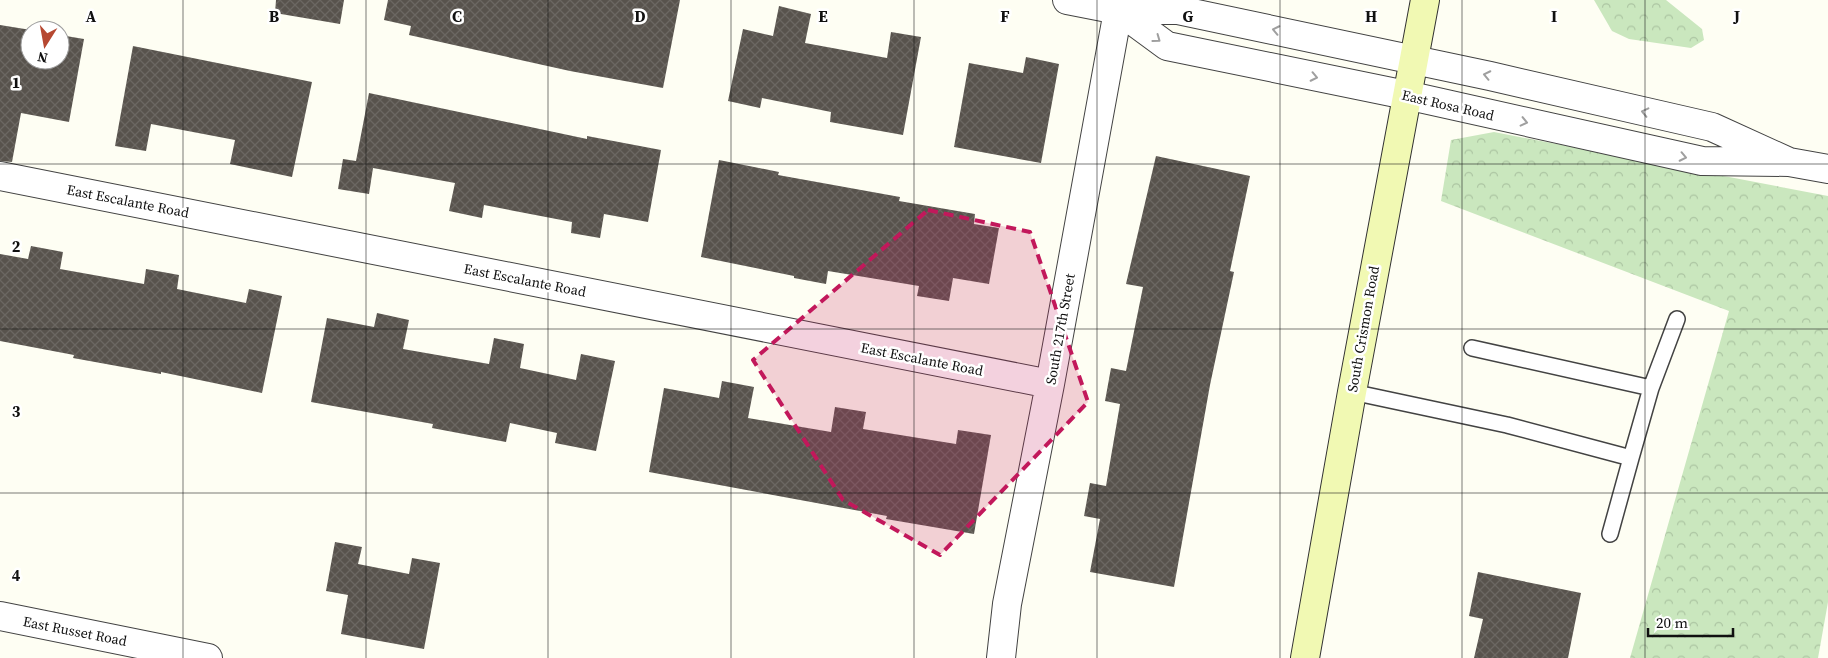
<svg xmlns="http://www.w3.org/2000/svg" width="1828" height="658" font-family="'Source Serif 4',serif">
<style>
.park{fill:url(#park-crowns)}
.building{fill:url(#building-cross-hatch)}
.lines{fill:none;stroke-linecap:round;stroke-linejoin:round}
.lane-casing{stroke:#434343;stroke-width:18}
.street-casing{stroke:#434343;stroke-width:30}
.secondary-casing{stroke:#323232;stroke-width:30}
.lane{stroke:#fff;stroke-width:15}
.street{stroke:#fff;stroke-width:28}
.secondary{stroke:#f1f9b3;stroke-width:28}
.oneway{stroke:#9f9f9f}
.marked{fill:#c2185b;fill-opacity:0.2;stroke:#c2185b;stroke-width:4;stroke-dasharray:10 6;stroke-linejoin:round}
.grid{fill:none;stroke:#101010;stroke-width:1;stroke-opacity:0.55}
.labels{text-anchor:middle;stroke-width:5;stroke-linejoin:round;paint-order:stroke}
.street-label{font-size:14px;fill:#101010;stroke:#fff}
.grid-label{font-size:16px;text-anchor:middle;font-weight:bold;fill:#101010;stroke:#fff;stroke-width:5;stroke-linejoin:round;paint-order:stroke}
</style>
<defs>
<pattern id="park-crowns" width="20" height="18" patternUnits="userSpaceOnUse" patternTransform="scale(1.25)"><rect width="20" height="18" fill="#cae7be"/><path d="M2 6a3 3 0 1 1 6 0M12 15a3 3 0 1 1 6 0" fill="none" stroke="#acc5a2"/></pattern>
<pattern id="building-cross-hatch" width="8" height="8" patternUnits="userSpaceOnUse" patternTransform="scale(1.25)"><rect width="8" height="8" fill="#58534d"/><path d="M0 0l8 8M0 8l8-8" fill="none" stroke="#6b6762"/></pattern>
</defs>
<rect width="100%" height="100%" fill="#fefef3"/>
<!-- park -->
<path class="park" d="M 1594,0 L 1666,0 L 1702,29 L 1704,40 L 1691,48 L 1629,39 L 1612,31 Z
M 1494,132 L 1828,196 L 1828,602 L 1818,658 L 1630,658 L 1729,311 L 1441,201 L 1451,140 Z"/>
<!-- building -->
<path class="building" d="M 276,0 L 344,0 L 340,24 L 275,13 Z
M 388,0 L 680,0 L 663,88 L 570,71 L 409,35 L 411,26 L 384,20 Z
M 779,6 L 811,14 L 805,43 L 887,58 L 891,32 L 921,37 L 903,135 L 830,122 L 831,112 L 762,98 L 760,108 L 728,101 L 743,29 L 773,36 Z
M 0,25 L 31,30 L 30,60 L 60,60 L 60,35 L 84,39 L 69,122 L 21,113 L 12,162 L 0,161 Z
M 133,46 L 312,82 L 292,177 L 230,164 L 235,140 L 151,124 L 146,151 L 115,146 Z
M 1026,57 L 1059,64 L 1041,163 L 954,147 L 969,63 L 1023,73 Z
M 369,93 L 587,139 L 587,136 L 661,150 L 648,222 L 604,214 L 600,238 L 571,233 L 572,222 L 484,205 L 482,218 L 449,211 L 455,183 L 373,168 L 369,194 L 338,189 L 343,159 L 356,161 Z
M 1156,156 L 1250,176 L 1230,271 L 1234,272 L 1210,385 L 1174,587 L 1090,572 L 1100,519 L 1084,516 L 1090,483 L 1106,486 L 1120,404 L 1105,401 L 1111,368 L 1126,371 L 1143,287 L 1126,284 Z
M 719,160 L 779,172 L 778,175 L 900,197 L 899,201 L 975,214 L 974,224 L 999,228 L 989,284 L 953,278 L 949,301 L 917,296 L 919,286 L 828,271 L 826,284 L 794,278 L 794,276 L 701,257 Z
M 31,246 L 63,252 L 60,269 L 144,284 L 146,269 L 179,275 L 177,289 L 246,303 L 249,289 L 282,296 L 262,393 L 161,372 L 161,374 L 73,358 L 74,355 L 0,341 L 0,254 L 28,259 Z
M 377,313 L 409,320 L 403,349 L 489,364 L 494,338 L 524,344 L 520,368 L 576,380 L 581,354 L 615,361 L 596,451 L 555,443 L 557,433 L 510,423 L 506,442 L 432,428 L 433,424 L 311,402 L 327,318 L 374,327 Z
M 722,381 L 754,387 L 748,418 L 831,432 L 835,407 L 866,412 L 863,429 L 956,444 L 958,430 L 991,435 L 974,534 L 886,519 L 887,516 L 649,472 L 664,388 L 719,398 Z
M 335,542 L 362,547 L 358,564 L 409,574 L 412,558 L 440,563 L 424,649 L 341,634 L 348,595 L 326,591 Z
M 1478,572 L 1581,593 L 1568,658 L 1474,658 L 1483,619 L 1469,616 Z"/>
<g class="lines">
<defs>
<path id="lane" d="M 1472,348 L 1651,388
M 1352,392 L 1507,425 L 1631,458 L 1651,388 L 1677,319
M 1610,534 L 1631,458"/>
<path id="street" d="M 1067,0 L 1118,10 L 1178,10 L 1490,76 L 1712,127 L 1789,162
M 1118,10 L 1167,46 L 1406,95 L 1702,161 L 1789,162 L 1828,169
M 0,176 L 1050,384
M 0,616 L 208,658
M 1001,658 L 1007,604 L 1050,384 L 1120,0"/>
<path id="secondary" d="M 1305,658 L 1352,392 L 1425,0"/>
</defs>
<!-- lane casing -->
<use href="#lane" class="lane-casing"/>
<!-- street casing -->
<use href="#street" class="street-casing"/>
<!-- secondary casing -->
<use href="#secondary" class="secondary-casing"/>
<!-- lane -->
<use href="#lane" class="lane"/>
<!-- street -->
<use href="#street" class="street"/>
<!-- secondary -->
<use href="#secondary" class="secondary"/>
</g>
<!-- one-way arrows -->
<defs><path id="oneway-chevron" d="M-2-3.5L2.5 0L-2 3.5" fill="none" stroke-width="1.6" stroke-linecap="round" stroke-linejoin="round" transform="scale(1.25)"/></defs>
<g class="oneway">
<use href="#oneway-chevron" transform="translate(1276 30) rotate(-168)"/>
<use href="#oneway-chevron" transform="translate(1157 39) rotate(36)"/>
<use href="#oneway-chevron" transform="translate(1487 75) rotate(-168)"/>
<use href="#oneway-chevron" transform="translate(1314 77) rotate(12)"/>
<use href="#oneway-chevron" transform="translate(1645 112) rotate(-167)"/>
<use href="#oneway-chevron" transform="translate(1524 122) rotate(13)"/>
<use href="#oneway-chevron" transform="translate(1683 157) rotate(12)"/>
</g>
<!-- marked area -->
<path class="marked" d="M 928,210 L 1030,232 L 1088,402 L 940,555 L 843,500 L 753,360 Z"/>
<!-- grid -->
<path class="grid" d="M 183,0 L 183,658M 366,0 L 366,658M 548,0 L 548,658M 731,0 L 731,658M 914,0 L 914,658M 1097,0 L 1097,658M 1280,0 L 1280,658M 1462,0 L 1462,658M 1645,0 L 1645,658M 0,164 L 1828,164M 0,329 L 1828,329M 0,493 L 1828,493"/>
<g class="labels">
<!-- street labels -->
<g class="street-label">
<text transform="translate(1448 105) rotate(13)" y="5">East Rosa Road</text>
<text transform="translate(128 201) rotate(11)" y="5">East Escalante Road</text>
<text transform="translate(525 280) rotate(11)" y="5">East Escalante Road</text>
<text transform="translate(1060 329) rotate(-80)" y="5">South 217th Street</text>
<text transform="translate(1363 329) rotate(-80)" y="5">South Crismon Road</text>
<text transform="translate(922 359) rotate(11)" y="5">East Escalante Road</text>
<text transform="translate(75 631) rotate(11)" y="5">East Russet Road</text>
</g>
</g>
<g class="grid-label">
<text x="91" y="22">A</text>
<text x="274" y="22">B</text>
<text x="457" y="22">C</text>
<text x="640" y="22">D</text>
<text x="823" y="22">E</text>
<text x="1005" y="22">F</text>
<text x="1188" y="22">G</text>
<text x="1371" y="22">H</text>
<text x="1554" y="22">I</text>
<text x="1737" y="22">J</text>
<text x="16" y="88">1</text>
<text x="16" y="252">2</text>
<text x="16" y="417">3</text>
<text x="16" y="581">4</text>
</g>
<!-- north arrow -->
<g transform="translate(45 45) rotate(191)"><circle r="24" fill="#ffffff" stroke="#9f9f9f"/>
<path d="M0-4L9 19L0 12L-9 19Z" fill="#b64831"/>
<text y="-8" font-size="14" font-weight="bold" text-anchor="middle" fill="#101010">N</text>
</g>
<!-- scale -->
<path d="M1648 628v8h85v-8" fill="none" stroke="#101010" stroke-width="2.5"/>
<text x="1656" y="628" font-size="15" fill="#101010" stroke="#ffffff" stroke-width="4" paint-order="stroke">20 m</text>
</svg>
